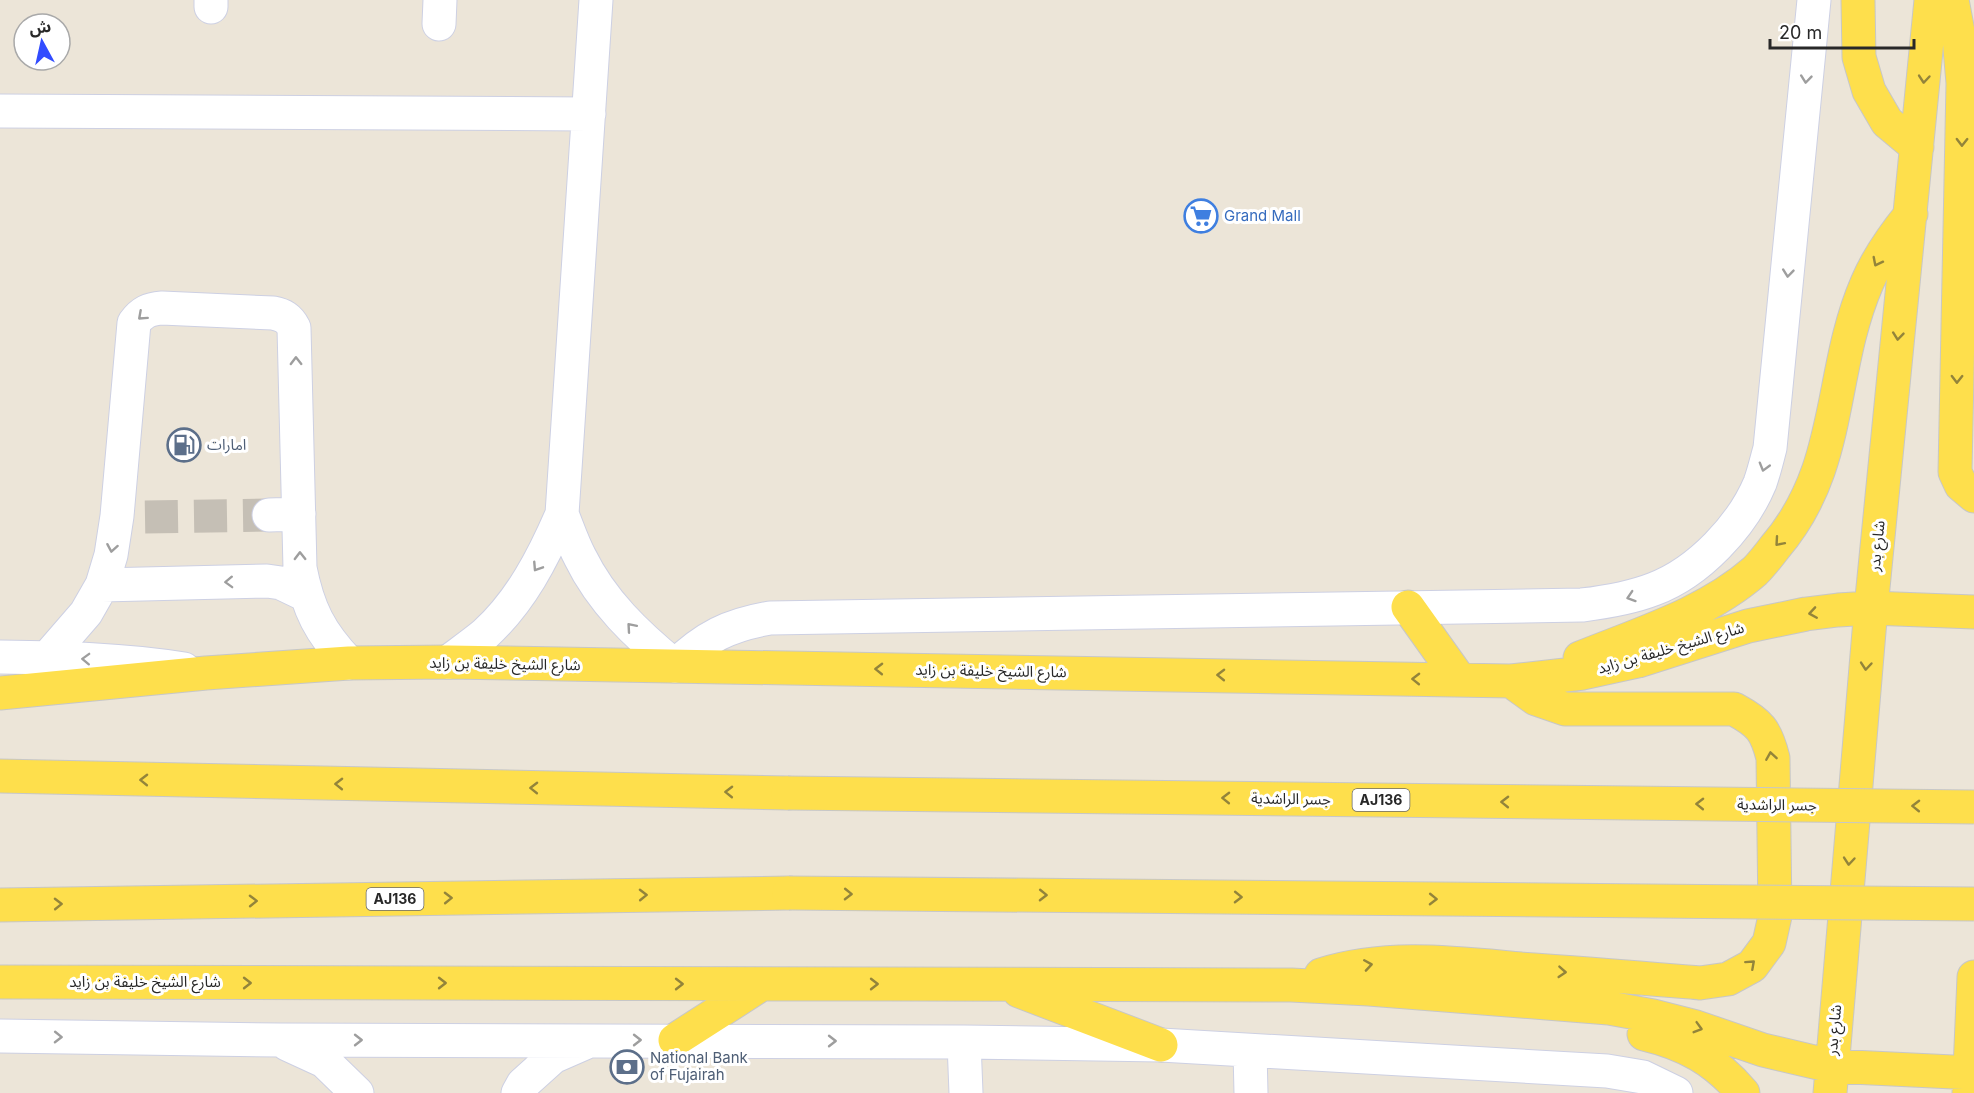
<svg xmlns="http://www.w3.org/2000/svg" width="1974" height="1093" font-family="Inter,'Noto Sans Arabic',sans-serif">
<style>
.lines{fill:none;stroke-linecap:round;stroke-linejoin:round}
.minor-tunnel{stroke:#c5bfb5;stroke-width:33;stroke-dasharray:33 16;stroke-linecap:butt}
.minor-casing{stroke:#cdd0e3;stroke-width:35}
.major-casing{stroke:#c7c7c7;stroke-width:35}
.minor{stroke:#fff;stroke-width:33}
.major{stroke:#fedf4c;stroke-width:33}
.major-bridge-casing{stroke:#c7c7c7;stroke-width:35;stroke-linecap:butt}
.major-bridge{stroke:#fedf4c;stroke-width:33}
.oneway{stroke:#9e9e9e}
.oneway2{stroke:#93843a}
.labels{text-anchor:middle;stroke-width:6;stroke-linejoin:round;paint-order:stroke}
.shield{fill:#fff;stroke:#686868;stroke-width:1.5}
.shield-label{font-size:14px;font-weight:bold;fill:#282828}
.shop-label{font-size:15px;fill:#366cbe;stroke:#fff;text-anchor:start}
.service-label{font-size:15px;fill:#4e5e75;stroke:#fff;text-anchor:start}
.street-label{font-size:15px;fill:#282828;stroke:#fff}
</style>
<rect width="100%" height="100%" fill="#ece5d8"/>
<g class="lines">
<!-- minor-tunnel -->
<path class="minor-tunnel" d="M 145,517 L 269,515"/>
<defs>
<path id="minor" d="M 211,0 L 211,7
M 439,24 L 440,0
M 0,111 L 589,114
M 562,514 C 568,529 573,544 580,557 C 602,602 637,635 675,666 C 705,637 729,625 770,618 L 1582,605 C 1607,602 1631,598 1654,589 C 1699,572 1742,526 1760,483 C 1764,472 1767,459 1770,448 L 1814,0
M 269,515 L 299,514
M 102,585 L 267,581 L 281,583 L 306,595
M 0,657 C 62,658 123,659 184,669
M 47,658 L 86,613 L 102,585 L 111,555 L 117,516 L 134,323 C 142,312 149,309 162,308 L 273,313 C 283,315 289,318 294,328 L 300,568 C 308,609 320,633 349,663
M 448,662 C 460,653 473,644 485,634 C 521,601 543,558 562,514 L 596,0
M 0,1036 L 280,1040 L 964,1042 L 1161,1045 L 1607,1071 L 1643,1077 L 1676,1093
M 964,1042 L 966,1093
M 287,1044 L 324,1061 L 357,1093
M 1250,1051 L 1251,1093
M 518,1093 L 523,1084 L 553,1057 L 585,1043"/>
<path id="major" d="M 1858,0 L 1859,57 L 1869,91 L 1887,122 L 1917,147
M 1952,0 L 1959,37 L 1963,83 L 1955,472 L 1961,485 L 1974,496
M 1408,607 L 1460,680
M 1580,658 C 1639,634 1706,614 1755,571 C 1762,564 1769,555 1775,547 C 1844,467 1828,373 1867,283 C 1878,257 1893,236 1911,214
M 0,693 L 206,673 L 349,663 L 448,662 L 1511,681 L 1583,673 L 1638,661 L 1748,626 L 1806,614 L 1838,610 L 1871,608 L 1974,612
M 0,776 L 788,793
M 0,905 L 789,893
M 1321,975 C 1386,954 1455,963 1521,969 C 1581,973 1640,978 1700,983 L 1728,979 L 1752,966 L 1769,943 L 1775,916 L 1773,758 C 1766,730 1760,723 1734,709 L 1565,709 L 1536,699 L 1511,681
M 0,982 L 1291,985 L 1369,989 L 1609,1008 L 1653,1016 L 1696,1027 L 1763,1050 L 1831,1066 L 1974,1073
M 1019,991 L 1161,1045
M 1644,1034 C 1686,1044 1715,1060 1743,1093
M 675,1040 L 762,984
M 1830,1093 L 1871,608 L 1931,0
M 1969,1093 L 1974,977"/>
</defs>
<!-- minor casing -->
<use href="#minor" class="minor-casing"/>
<!-- major casing -->
<use href="#major" class="major-casing"/>
<!-- minor -->
<use href="#minor" class="minor"/>
<!-- major -->
<use href="#major" class="major"/>
<defs>
<path id="major-bridge" d="M 788,793 L 1974,807
M 789,893 L 1974,904"/>
</defs>
<!-- major-bridge casing -->
<use href="#major-bridge" class="major-bridge-casing"/>
<!-- major-bridge -->
<use href="#major-bridge" class="major-bridge"/>
</g>
<!-- one-way arrows -->
<defs><path id="oneway-chevron" d="M-2-3.5L2.5 0L-2 3.5" fill="none" stroke-width="1.6" stroke-linecap="round" stroke-linejoin="round" transform="scale(1.5)"/></defs>
<g class="oneway">
<use href="#oneway-chevron" transform="translate(1806 79) rotate(96)"/>
<use href="#oneway-chevron" transform="translate(1788 273) rotate(96)"/>
<use href="#oneway-chevron" transform="translate(142 316) rotate(138)"/>
<use href="#oneway-chevron" transform="translate(296 361) rotate(-91)"/>
<use href="#oneway-chevron" transform="translate(1764 467) rotate(106)"/>
<use href="#oneway-chevron" transform="translate(112 548) rotate(100)"/>
<use href="#oneway-chevron" transform="translate(300 556) rotate(-91)"/>
<use href="#oneway-chevron" transform="translate(537 567) rotate(123)"/>
<use href="#oneway-chevron" transform="translate(229 582) rotate(178)"/>
<use href="#oneway-chevron" transform="translate(1631 597) rotate(162)"/>
<use href="#oneway-chevron" transform="translate(631 627) rotate(-131)"/>
<use href="#oneway-chevron" transform="translate(86 659) rotate(-178)"/>
<use href="#oneway-chevron" transform="translate(58 1037) rotate(1)"/>
<use href="#oneway-chevron" transform="translate(358 1040)"/>
<use href="#oneway-chevron" transform="translate(637 1040)"/>
<use href="#oneway-chevron" transform="translate(832 1041)"/>
</g>
<g class="oneway2">
<use href="#oneway-chevron" transform="translate(1924 79) rotate(95)"/>
<use href="#oneway-chevron" transform="translate(1962 142) rotate(91)"/>
<use href="#oneway-chevron" transform="translate(1877 262) rotate(117)"/>
<use href="#oneway-chevron" transform="translate(1898 336) rotate(96)"/>
<use href="#oneway-chevron" transform="translate(1957 379) rotate(91)"/>
<use href="#oneway-chevron" transform="translate(1779 542) rotate(131)"/>
<use href="#oneway-chevron" transform="translate(1813 613) rotate(171)"/>
<use href="#oneway-chevron" transform="translate(1866 666) rotate(95)"/>
<use href="#oneway-chevron" transform="translate(879 669) rotate(-179)"/>
<use href="#oneway-chevron" transform="translate(1221 675) rotate(-179)"/>
<use href="#oneway-chevron" transform="translate(1416 679) rotate(-179)"/>
<use href="#oneway-chevron" transform="translate(1771 756) rotate(-99)"/>
<use href="#oneway-chevron" transform="translate(144 780) rotate(-179)"/>
<use href="#oneway-chevron" transform="translate(339 784) rotate(-179)"/>
<use href="#oneway-chevron" transform="translate(534 788) rotate(-179)"/>
<use href="#oneway-chevron" transform="translate(729 792) rotate(-179)"/>
<use href="#oneway-chevron" transform="translate(1226 798) rotate(-179)"/>
<use href="#oneway-chevron" transform="translate(1505 802) rotate(-179)"/>
<use href="#oneway-chevron" transform="translate(1700 804) rotate(-179)"/>
<use href="#oneway-chevron" transform="translate(1916 806) rotate(-179)"/>
<use href="#oneway-chevron" transform="translate(1849 861) rotate(95)"/>
<use href="#oneway-chevron" transform="translate(848 894) rotate(1)"/>
<use href="#oneway-chevron" transform="translate(643 895) rotate(-1)"/>
<use href="#oneway-chevron" transform="translate(1043 895) rotate(1)"/>
<use href="#oneway-chevron" transform="translate(1238 897) rotate(1)"/>
<use href="#oneway-chevron" transform="translate(448 898) rotate(-1)"/>
<use href="#oneway-chevron" transform="translate(1433 899) rotate(1)"/>
<use href="#oneway-chevron" transform="translate(253 901) rotate(-1)"/>
<use href="#oneway-chevron" transform="translate(58 904) rotate(-1)"/>
<use href="#oneway-chevron" transform="translate(1751 964) rotate(-42)"/>
<use href="#oneway-chevron" transform="translate(1368 965) rotate(-9)"/>
<use href="#oneway-chevron" transform="translate(1562 972) rotate(4)"/>
<use href="#oneway-chevron" transform="translate(247 983)"/>
<use href="#oneway-chevron" transform="translate(442 983)"/>
<use href="#oneway-chevron" transform="translate(679 984)"/>
<use href="#oneway-chevron" transform="translate(874 984)"/>
<use href="#oneway-chevron" transform="translate(1698 1028) rotate(16)"/>
</g>
<!-- icons -->
<defs>
<symbol id="supermarket-ring" viewBox="-11 -11 22 22"><circle r="9.5" fill="#fff" stroke="#3f7fe0" stroke-width="1.5"/><path d="M-6-5.5h2.5l.6 2H6L4.5 2H-2.5L-4.4-4H-6ZM-1.5 3.2a1.3 1.3 0 1 0 .1 0ZM3 3.2a1.3 1.3 0 1 0 .1 0Z" fill="#3f7fe0"/></symbol>
<symbol id="fuel-ring" viewBox="-11 -11 22 22"><circle r="9.5" fill="#fff" stroke="#5c6f8a" stroke-width="1.5"/><path d="M-5.5-6h7V0h2V4h1.3V-2.5L3-4.5l.8-.8L6-3V5H2.5V1h-1V6h-7ZM-4.2-4.7v3.2H.2V-4.7Z" fill="#5c6f8a"/></symbol>
<symbol id="bank-ring" viewBox="-11 -11 22 22"><circle r="9.5" fill="#fff" stroke="#5c6f8a" stroke-width="1.5"/><path d="M-6-4H6V4H-6ZM0-2.3a2.3 2.3 0 1 0 0 4.6a2.3 2.3 0 1 0 0-4.6Z" fill="#5c6f8a"/></symbol>
</defs>
<g fill-rule="evenodd">
<use href="#supermarket-ring" x="1182" y="197" width="38" height="38"/>
<use href="#fuel-ring" x="165" y="426" width="38" height="38"/>
<use href="#bank-ring" x="608" y="1048" width="38" height="38"/>
</g>
<g class="labels">
<!-- shield labels -->
<g class="shield">
<rect x="1352.5" y="789" width="57" height="22" rx="4.5"/>
<rect x="366.5" y="888" width="57" height="22" rx="4.5"/>
</g>
<g class="shield-label">
<text x="1381" y="805">AJ136</text>
<text x="395" y="904">AJ136</text>
</g>
<!-- shop labels -->
<g class="shop-label">
<text x="1224" y="221">Grand Mall</text>
</g>
<!-- service labels -->
<g class="service-label">
<text x="207" y="450">امارات</text>
<text x="650" y="1063">National Bank<tspan x="650" dy="17">of Fujairah</tspan></text>
</g>
<!-- street labels -->
<g class="street-label">
<text transform="translate(1877 546) rotate(-84)" y="5">شارع بدر</text>
<text transform="translate(1671 648) rotate(-16)" y="5">شارع الشيخ خليفة بن زايد</text>
<text transform="translate(505 664) rotate(1)" y="5">شارع الشيخ خليفة بن زايد</text>
<text transform="translate(991 671) rotate(1)" y="5">شارع الشيخ خليفة بن زايد</text>
<text transform="translate(1291 799) rotate(1)" y="5">جسر الراشدية</text>
<text transform="translate(1777 805) rotate(1)" y="5">جسر الراشدية</text>
<text x="145" y="987">شارع الشيخ خليفة بن زايد</text>
<text transform="translate(1834 1030) rotate(-85)" y="5">شارع بدر</text>
</g>
</g>
<!-- north arrow -->
<g transform="translate(42 42) rotate(352)"><circle r="28" fill="#ffffff" stroke="#a9a9a9" stroke-width="1.5"/>
<path d="M0-4.5L10 22L0 15L-10 22Z" fill="#324cff"/>
<text y="-9" font-size="16" font-weight="bold" text-anchor="middle" fill="#282828">ش</text>
</g>
<!-- scale -->
<path d="M1770 39v9h144v-9" fill="none" stroke="#282828" stroke-width="3"/>
<text x="1779" y="39" font-size="18" fill="#282828" stroke="#ffffff" stroke-width="4.5" paint-order="stroke">20 m</text>
</svg>
